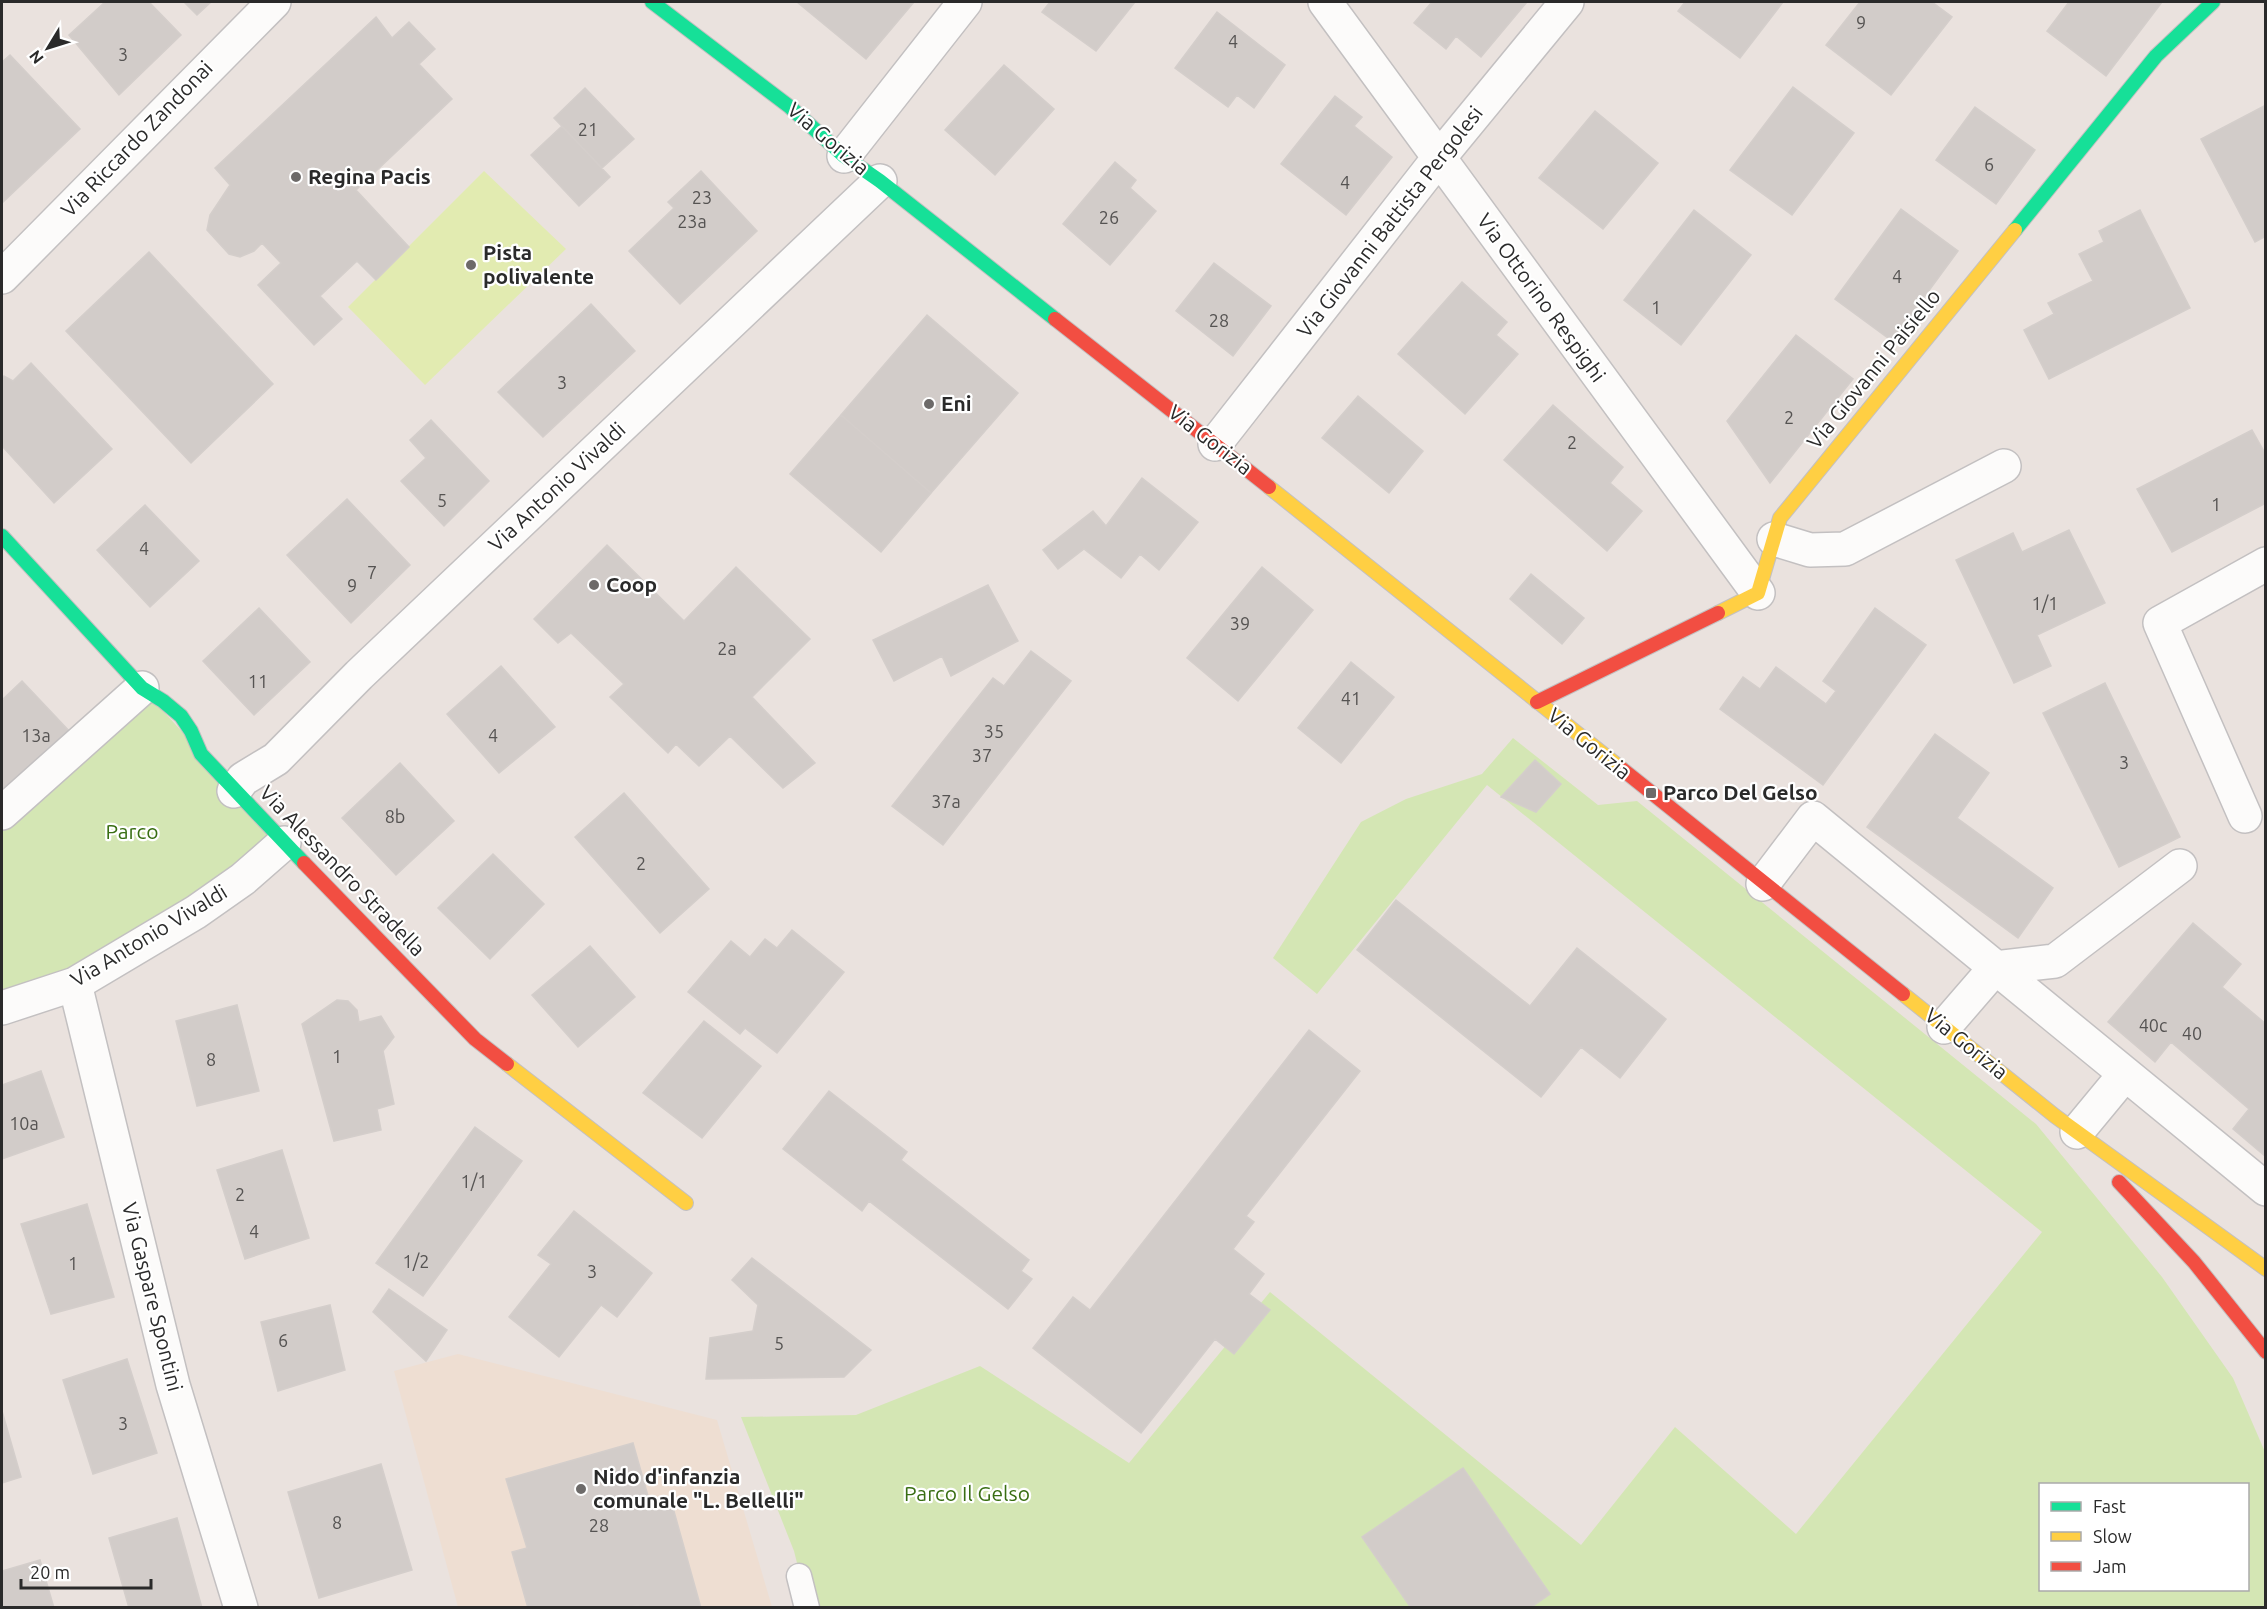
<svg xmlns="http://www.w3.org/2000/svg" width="2267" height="1609" font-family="Ubuntu,sans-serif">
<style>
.education{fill:#eeded2}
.green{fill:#d4e6b4;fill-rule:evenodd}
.pitch{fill:#e2ebb1}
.building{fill:#d2ccc9;stroke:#d4cecb;stroke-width:1.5}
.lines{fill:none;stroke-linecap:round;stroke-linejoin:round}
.lane-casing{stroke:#c3c0c1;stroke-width:27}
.street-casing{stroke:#c3c0c1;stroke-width:36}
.fast-casing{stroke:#c3c0c1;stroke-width:16}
.slow-casing{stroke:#c3c0c1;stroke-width:16}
.jam-casing{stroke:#c3c0c1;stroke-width:16}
.lane{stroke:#fcfbfa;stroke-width:24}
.street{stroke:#fcfbfa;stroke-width:33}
.fast{stroke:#16e098;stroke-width:14}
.slow{stroke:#ffcf43;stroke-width:14}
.jam{stroke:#f24e42;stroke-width:14}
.poi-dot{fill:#6d6a69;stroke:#fff;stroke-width:2}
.labels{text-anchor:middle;stroke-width:4.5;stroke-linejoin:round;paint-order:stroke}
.number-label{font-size:18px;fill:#555352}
.street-label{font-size:21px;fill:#2a2a2a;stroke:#fff}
.poi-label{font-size:21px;font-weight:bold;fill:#2a2a2a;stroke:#fff;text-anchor:start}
.park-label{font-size:21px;fill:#396e13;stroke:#fff}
</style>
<rect width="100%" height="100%" fill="#eae2de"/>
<!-- education -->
<path class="education" d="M 458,1354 L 717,1420 L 772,1607 L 458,1607 L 394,1371 Z"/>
<!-- green -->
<path class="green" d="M 142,688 L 284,843 L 2,1008 L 2,813 Z
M 1513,738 L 1598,805 L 1637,801 L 2036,1124 L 2162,1277 L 2233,1378 L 2265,1452 L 2265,1607 L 808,1607 L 794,1551 L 741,1417 L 856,1415 L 980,1366 L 1129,1463 L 1270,1292 L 1581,1545 L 1675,1427 L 1796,1534 L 2042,1232 L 1487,785 L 1317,994 L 1273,958 L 1361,822 L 1406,799 L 1482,774 ZM 2040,1484 L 2248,1484 L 2248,1590 L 2040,1590 Z"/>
<!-- pitch -->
<path class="pitch" d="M 484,171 L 566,249 L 425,385 L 348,307 Z"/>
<!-- building -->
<path class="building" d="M 105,2 L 149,2 L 181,35 L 119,95 L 69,35 Z
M 184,2 L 211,2 L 197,15 Z
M 797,2 L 914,2 L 866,59 Z
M 1050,2 L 1135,2 L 1096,51 L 1042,12 Z
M 1432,2 L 1527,2 L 1481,57 L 1456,36 L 1446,49 L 1414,23 Z
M 1685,2 L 1783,2 L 1740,58 L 1678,11 Z
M 1860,2 L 1932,2 L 1952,17 L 1891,95 L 1826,45 Z
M 2069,2 L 2162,2 L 2106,76 L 2047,31 Z
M 1217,12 L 1285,65 L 1254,108 L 1237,95 L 1228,107 L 1175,68 Z
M 376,17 L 392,38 L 409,22 L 435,49 L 419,64 L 452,99 L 356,190 L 409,247 L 376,280 L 357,261 L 320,296 L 342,319 L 314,345 L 258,285 L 281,263 L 262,243 L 254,251 L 240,257 L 229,254 L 207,230 L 210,215 L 230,185 L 215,168 Z
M 10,55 L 80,129 L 2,203 L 2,62 Z
M 1004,65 L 1054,109 L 995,175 L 945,130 Z
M 1793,87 L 1854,133 L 1792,215 L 1730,170 Z
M 585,88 L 634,139 L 602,168 L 554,118 Z
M 1335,96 L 1362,117 L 1354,126 L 1392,157 L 1346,215 L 1281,164 Z
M 2266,105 L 2266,236 L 2255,242 L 2201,139 Z
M 1975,107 L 2035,150 L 1996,204 L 1936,160 Z
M 1595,111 L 1658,163 L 1603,229 L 1539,178 Z
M 562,126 L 610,177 L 579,206 L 531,155 Z
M 1115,162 L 1136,180 L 1130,188 L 1156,211 L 1110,265 L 1063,224 Z
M 701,171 L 757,231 L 680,304 L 629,251 L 674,208 L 668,202 Z
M 1901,209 L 1958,251 L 1892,341 L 1835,299 Z
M 1694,210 L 1751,255 L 1681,345 L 1624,300 Z
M 2140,210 L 2190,308 L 2049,379 L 2024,330 L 2054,314 L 2048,303 L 2093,281 L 2079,254 L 2104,242 L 2099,231 Z
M 149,252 L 273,384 L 191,463 L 66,331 Z
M 1214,263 L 1271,306 L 1233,356 L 1176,311 Z
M 1462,282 L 1507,322 L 1496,335 L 1518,354 L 1465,414 L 1398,354 Z
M 591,304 L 635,351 L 543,437 L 498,392 Z
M 927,315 L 1018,393 L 931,493 L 841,415 Z
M 1796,335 L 1853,379 L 1770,483 L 1727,421 Z
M 31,363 L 112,449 L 54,503 L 2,446 L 2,377 L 4,376 L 13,381 Z
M 1358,396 L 1423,451 L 1389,493 L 1322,438 Z
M 1553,405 L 1623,467 L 1610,483 L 1642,511 L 1607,551 L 1504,460 Z
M 841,415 L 931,493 L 881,552 L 790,474 Z
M 431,420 L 489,481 L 444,526 L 401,481 L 426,458 L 410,440 Z
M 2252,430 L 2266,455 L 2266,503 L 2172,552 L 2137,489 Z
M 1142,478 L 1198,522 L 1159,570 L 1140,554 L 1121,578 L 1084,549 L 1058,569 L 1043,550 L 1093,511 L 1106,526 Z
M 347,499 L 410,565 L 351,623 L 287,555 Z
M 145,505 L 199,561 L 150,607 L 97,550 Z
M 2069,530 L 2105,603 L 2037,635 L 2051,666 L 2014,683 L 1956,560 L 2013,533 L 2022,552 Z
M 607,545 L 684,621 L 736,567 L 810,639 L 752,697 L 815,763 L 783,788 L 730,736 L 699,766 L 676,744 L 668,753 L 610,697 L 624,684 L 571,633 L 558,643 L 534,619 Z
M 1262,567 L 1313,610 L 1238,701 L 1187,658 Z
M 1531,574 L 1584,618 L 1562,644 L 1510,599 Z
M 988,585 L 1018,641 L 951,676 L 942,656 L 894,681 L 873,640 Z
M 259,608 L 310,662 L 254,715 L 203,661 Z
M 1875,608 L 1926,645 L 1823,785 L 1720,709 L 1743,677 L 1760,689 L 1776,667 L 1826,704 L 1836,691 L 1823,681 Z
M 1031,651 L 1071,681 L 943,845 L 892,806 L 993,678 L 1004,686 Z
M 1351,662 L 1394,697 L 1341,763 L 1298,728 Z
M 501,666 L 555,727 L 499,773 L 447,714 Z
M 22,681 L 72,734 L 2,800 L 2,700 Z
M 2105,683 L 2180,837 L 2119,867 L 2043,713 Z
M 1935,734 L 1989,773 L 1957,818 L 2053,888 L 2018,938 L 1867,827 Z
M 1535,760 L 1561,784 L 1536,812 L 1501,797 Z
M 400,763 L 454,821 L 396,875 L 342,818 Z
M 624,793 L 709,889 L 660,933 L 575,837 Z
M 493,854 L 544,904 L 490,959 L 438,908 Z
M 1396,900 L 1530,1006 L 1577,948 L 1666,1019 L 1620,1078 L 1581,1047 L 1541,1097 L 1357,950 Z
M 2193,923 L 2241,964 L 2222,987 L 2266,1024 L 2266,1157 L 2233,1129 L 2249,1109 L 2171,1042 L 2155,1062 L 2108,1022 Z
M 792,930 L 844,972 L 777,1053 L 745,1028 L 740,1034 L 688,992 L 731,941 L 750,957 L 765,939 L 777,948 Z
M 590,946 L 635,997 L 578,1047 L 532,995 Z
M 337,1000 L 348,1001 L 357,1010 L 359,1022 L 381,1016 L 394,1037 L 383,1051 L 394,1104 L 377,1109 L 381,1130 L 334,1141 L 302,1024 Z
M 237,1005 L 259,1091 L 197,1106 L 176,1021 Z
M 704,1021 L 761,1066 L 702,1138 L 643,1093 Z
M 1309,1030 L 1360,1071 L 1246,1216 L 1254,1222 L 1233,1249 L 1264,1274 L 1249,1294 L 1270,1310 L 1234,1354 L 1215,1339 L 1141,1433 L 1033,1348 L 1073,1297 L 1090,1310 Z
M 41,1071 L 64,1137 L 2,1159 L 2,1085 Z
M 829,1091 L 907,1152 L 901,1160 L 1029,1260 L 1021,1271 L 1032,1279 L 1008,1309 L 869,1201 L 862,1211 L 783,1149 Z
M 475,1127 L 522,1161 L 423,1296 L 376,1263 Z
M 282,1150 L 309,1238 L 245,1259 L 217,1170 Z
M 87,1204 L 114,1297 L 51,1314 L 21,1224 Z
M 574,1211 L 652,1273 L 617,1317 L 601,1305 L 559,1357 L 509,1317 L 551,1264 L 538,1255 Z
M 752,1258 L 871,1350 L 844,1377 L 706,1379 L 710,1338 L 753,1331 L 758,1305 L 732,1280 Z
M 389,1289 L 447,1330 L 426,1361 L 373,1312 Z
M 330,1305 L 345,1370 L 278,1391 L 261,1322 Z
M 127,1359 L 157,1453 L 93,1474 L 63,1380 Z
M 2,1411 L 21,1477 L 2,1483 Z
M 633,1443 L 650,1503 L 670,1497 L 701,1608 L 638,1608 L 638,1605 L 628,1608 L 528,1608 L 512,1552 L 527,1548 L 506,1479 Z
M 381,1464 L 412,1570 L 319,1598 L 288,1492 Z
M 1463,1468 L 1550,1594 L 1530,1608 L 1411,1608 L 1362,1537 Z
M 177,1518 L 202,1608 L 129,1608 L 109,1538 Z
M 40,1560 L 54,1608 L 2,1608 L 2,1571 Z"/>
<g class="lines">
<defs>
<path id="lane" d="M 799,1576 L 807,1608"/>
<path id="street" d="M 1325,2 L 1758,593
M 844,156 L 965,2
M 2,277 L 274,2
M 1215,444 L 1438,159 L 1567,2
M 1774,539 L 1810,550 L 1845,549 L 2004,466
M 234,791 L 243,779 L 276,759 L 359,675 L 880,181
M 2,813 L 142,688
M 2245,816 L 2160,623 L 2266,564
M 1763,884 L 1813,818 L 2266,1189
M 75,984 L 173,1385 L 241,1608
M 2,1008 L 75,984 L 196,912 L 243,879 L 284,843
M 1944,1027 L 1995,968 L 2055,961 L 2180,866
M 2077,1132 L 2125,1074"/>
<path id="fast" d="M 652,2 L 790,107 L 844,156 L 880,181 L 1055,319
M 2015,230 L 2156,56 L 2213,2
M 2,536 L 142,688 L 163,701 L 181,716 L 191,731 L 201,754 L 304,863"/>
<path id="slow" d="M 1269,487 L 1622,769
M 1718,613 L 1758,593 L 1780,518 L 2015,230
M 1903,994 L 2055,1116 L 2266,1269
M 507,1064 L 686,1203"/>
<path id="jam" d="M 1055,319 L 1269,487
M 1537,702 L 1718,613
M 1622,769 L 1903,994
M 304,863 L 475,1039 L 507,1064
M 2119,1182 L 2194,1262 L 2266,1352"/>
</defs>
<!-- lane casing -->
<use href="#lane" class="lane-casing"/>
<!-- street casing -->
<use href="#street" class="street-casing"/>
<!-- fast casing -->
<use href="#fast" class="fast-casing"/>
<!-- slow casing -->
<use href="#slow" class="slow-casing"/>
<!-- jam casing -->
<use href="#jam" class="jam-casing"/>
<!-- lane -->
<use href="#lane" class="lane"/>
<!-- street -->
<use href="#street" class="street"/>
<!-- fast -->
<use href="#fast" class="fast"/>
<!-- slow -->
<use href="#slow" class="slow"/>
<!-- jam -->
<use href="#jam" class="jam"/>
</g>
<!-- markers -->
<g class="poi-dot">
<circle cx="296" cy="177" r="6"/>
<circle cx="471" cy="265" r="6"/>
<circle cx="929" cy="404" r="6"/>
<circle cx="594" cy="585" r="6"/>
<rect x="1645" y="787" width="12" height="12" rx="3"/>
<circle cx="581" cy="1489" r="6"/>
</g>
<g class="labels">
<!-- number labels -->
<g class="number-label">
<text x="1861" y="29">9</text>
<text x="1233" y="48">4</text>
<text x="123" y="61">3</text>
<text x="588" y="136">21</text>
<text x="1989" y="171">6</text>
<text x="1345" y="189">4</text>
<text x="702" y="204">23</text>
<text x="1109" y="224">26</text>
<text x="692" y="228">23a</text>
<text x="1897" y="283">4</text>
<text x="1656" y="314">1</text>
<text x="1219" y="327">28</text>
<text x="562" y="389">3</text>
<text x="1789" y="424">2</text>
<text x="1572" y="449">2</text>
<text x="442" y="507">5</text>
<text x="2216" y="511">1</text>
<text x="144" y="555">4</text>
<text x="372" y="579">7</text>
<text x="352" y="592">9</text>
<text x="2045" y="610">1/1</text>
<text x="1240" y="630">39</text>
<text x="727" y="655">2a</text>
<text x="258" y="688">11</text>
<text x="1351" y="705">41</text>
<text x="994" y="738">35</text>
<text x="36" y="742">13a</text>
<text x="493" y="742">4</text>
<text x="982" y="762">37</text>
<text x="2124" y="769">3</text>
<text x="946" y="808">37a</text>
<text x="395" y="823">8b</text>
<text x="641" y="870">2</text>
<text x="2153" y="1032">40c</text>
<text x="2192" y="1040">40</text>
<text x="337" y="1063">1</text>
<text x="211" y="1066">8</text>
<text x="24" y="1130">10a</text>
<text x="474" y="1188">1/1</text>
<text x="240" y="1201">2</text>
<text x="254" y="1238">4</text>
<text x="416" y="1268">1/2</text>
<text x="73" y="1270">1</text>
<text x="592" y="1278">3</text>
<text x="283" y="1347">6</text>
<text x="779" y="1350">5</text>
<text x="123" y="1430">3</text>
<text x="337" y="1529">8</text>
<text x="599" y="1532">28</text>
</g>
<!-- street labels -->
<g class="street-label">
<text transform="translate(137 139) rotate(-46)" y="7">Via Riccardo Zandonai</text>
<text transform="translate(828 139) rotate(40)" y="7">Via Gorizia</text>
<text transform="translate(1390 222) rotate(-52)" y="7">Via Giovanni Battista Pergolesi</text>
<text transform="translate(1541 298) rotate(54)" y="7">Via Ottorino Respighi</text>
<text transform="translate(1874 369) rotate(-51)" y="7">Via Giovanni Paisiello</text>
<text transform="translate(1210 440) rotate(38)" y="7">Via Gorizia</text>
<text transform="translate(557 487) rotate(-43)" y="7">Via Antonio Vivaldi</text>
<text transform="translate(1589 744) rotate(39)" y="7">Via Gorizia</text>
<text transform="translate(342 871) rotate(46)" y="7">Via Alessandro Stradella</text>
<text transform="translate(149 936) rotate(-31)" y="7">Via Antonio Vivaldi</text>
<text transform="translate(1966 1044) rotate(39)" y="7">Via Gorizia</text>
<text transform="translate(152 1297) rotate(76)" y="7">Via Gaspare Spontini</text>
</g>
<!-- poi labels -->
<g class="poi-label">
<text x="308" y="184">Regina Pacis</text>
<text x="483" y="260">Pista<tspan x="483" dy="24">polivalente</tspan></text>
<text x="941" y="411">Eni</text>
<text x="606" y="592">Coop</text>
<text x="1663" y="800">Parco Del Gelso</text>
<text x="593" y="1484">Nido d'infanzia<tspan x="593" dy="24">comunale "L. Bellelli"</tspan></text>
</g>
<!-- park labels -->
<g class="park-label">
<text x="132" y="839">Parco</text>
<text x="967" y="1501">Parco Il Gelso</text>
</g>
</g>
<!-- border -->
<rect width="2267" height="1609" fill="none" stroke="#2a2a2a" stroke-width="6"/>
<!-- legend -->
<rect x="2039" y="1483" width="210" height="108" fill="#ffffff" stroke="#aaaaaa" stroke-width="1.5"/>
<rect x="2051" y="1502" width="30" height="9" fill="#16e098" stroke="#aaaaaa" stroke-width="1.5"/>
<text x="2093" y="1513" font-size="18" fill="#2a2a2a">Fast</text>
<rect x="2051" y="1532" width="30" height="9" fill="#ffcf43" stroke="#aaaaaa" stroke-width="1.5"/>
<text x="2093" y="1543" font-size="18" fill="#2a2a2a">Slow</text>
<rect x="2051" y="1562" width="30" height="9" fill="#f24e42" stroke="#aaaaaa" stroke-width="1.5"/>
<text x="2093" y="1573" font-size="18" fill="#2a2a2a">Jam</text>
<!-- north arrow -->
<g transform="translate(48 48) rotate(232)" stroke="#ffffff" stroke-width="4.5" paint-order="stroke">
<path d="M0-4.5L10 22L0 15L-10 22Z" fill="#2a2a2a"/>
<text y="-9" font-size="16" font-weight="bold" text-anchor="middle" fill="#2a2a2a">N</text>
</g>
<!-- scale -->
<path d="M21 1579v9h130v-9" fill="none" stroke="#2a2a2a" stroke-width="3"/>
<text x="30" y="1579" font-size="18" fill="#2a2a2a" stroke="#ffffff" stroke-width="4.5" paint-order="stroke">20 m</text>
</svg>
